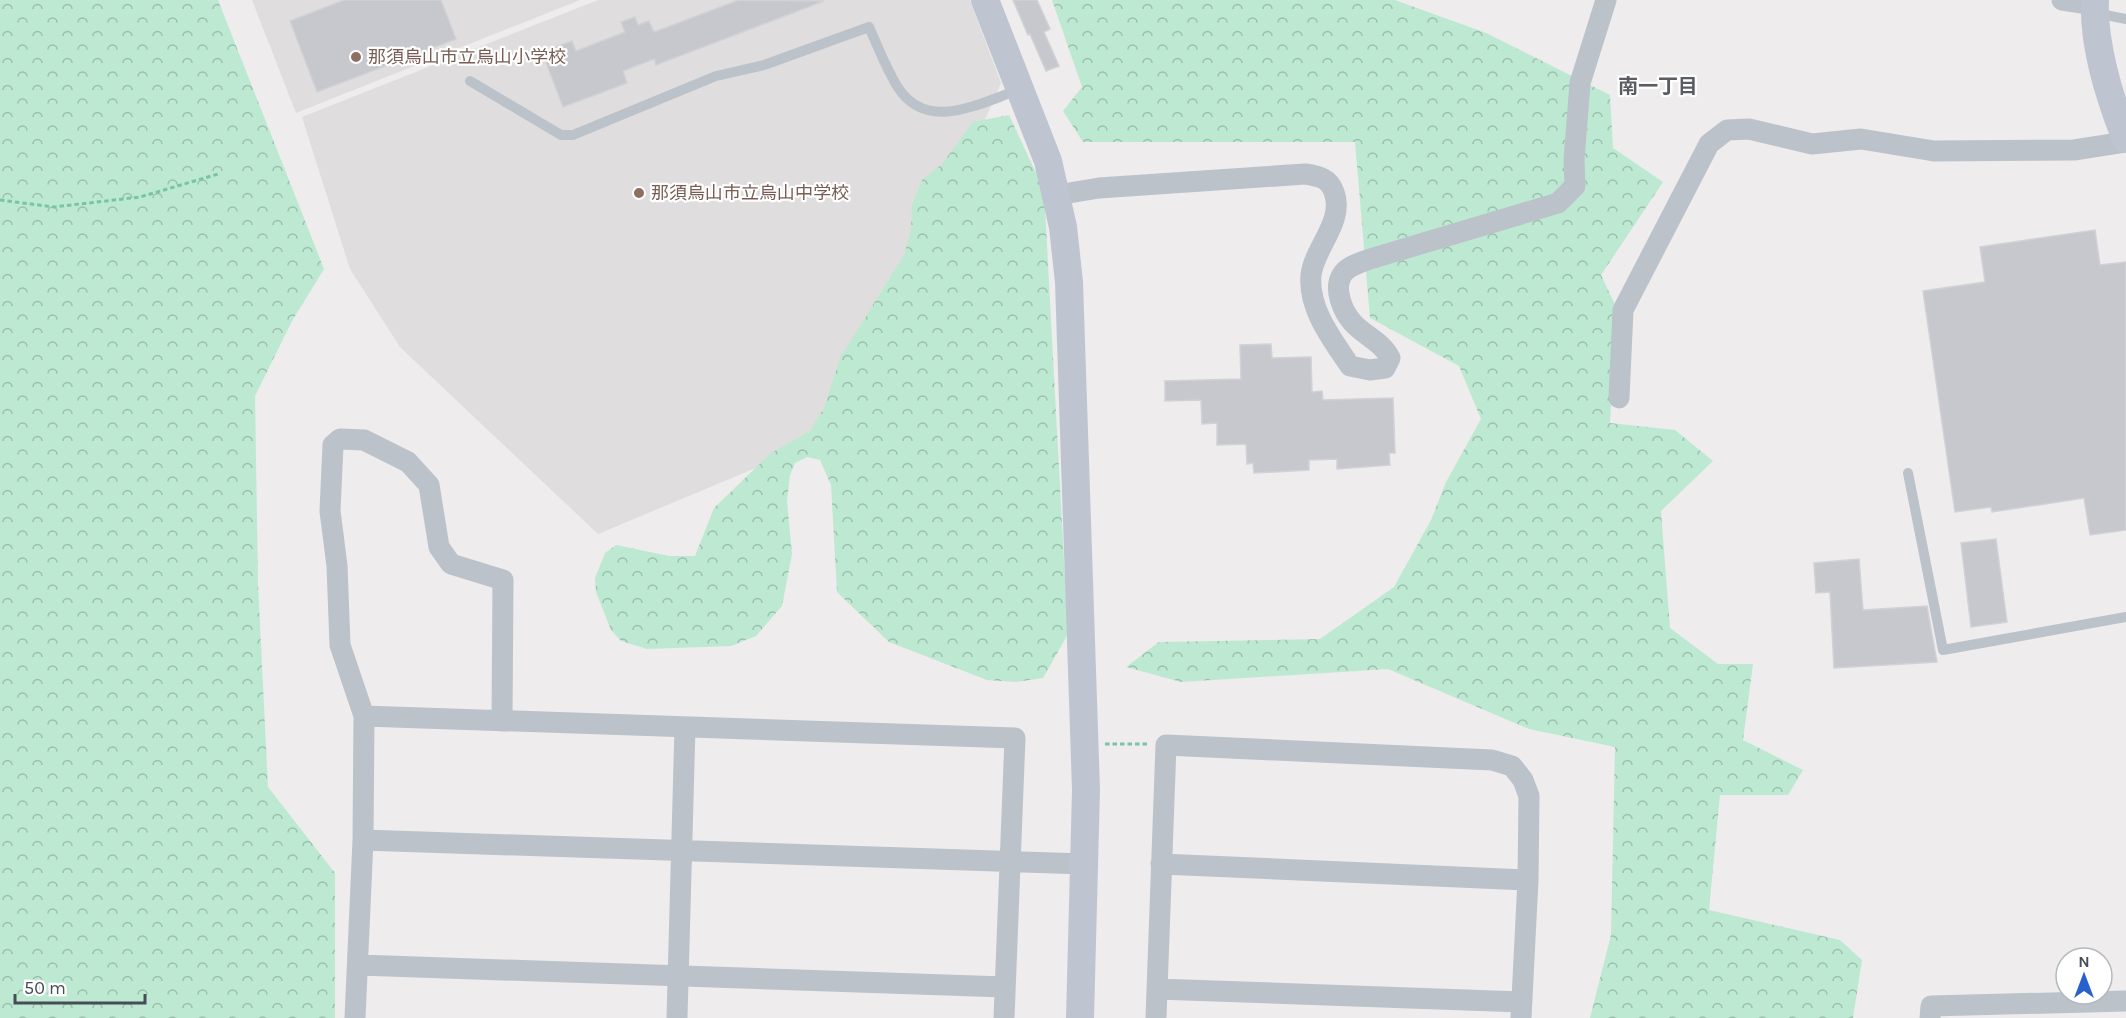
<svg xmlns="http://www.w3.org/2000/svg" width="2126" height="1018" font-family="Karla,'Noto Sans JP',sans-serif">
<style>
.education{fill:#dfdddd}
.forest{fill:url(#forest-crowns)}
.building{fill:#c7c7ce;stroke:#d0d2d7;stroke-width:1.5}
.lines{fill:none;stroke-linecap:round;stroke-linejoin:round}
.path{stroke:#78c4a5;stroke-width:3;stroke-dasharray:4.5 3;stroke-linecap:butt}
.lane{stroke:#bbc2ca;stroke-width:10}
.street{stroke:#bbc2ca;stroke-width:21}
.secondary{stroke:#bec5d1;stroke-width:28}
.education-dot{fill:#8d6e63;stroke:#fff;stroke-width:2}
.labels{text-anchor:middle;stroke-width:4.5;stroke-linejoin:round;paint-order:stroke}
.education-label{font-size:18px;fill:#785e54;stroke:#fff;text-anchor:start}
.neighbourhood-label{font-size:20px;font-weight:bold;fill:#595c60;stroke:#fff}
</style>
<defs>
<pattern id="forest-crowns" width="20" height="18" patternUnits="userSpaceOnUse" patternTransform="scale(1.5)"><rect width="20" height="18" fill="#bde9d2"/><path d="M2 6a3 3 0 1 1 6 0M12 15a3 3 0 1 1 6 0" fill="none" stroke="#9bbfad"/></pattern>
</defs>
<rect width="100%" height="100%" fill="#eeecec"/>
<!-- education -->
<path class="education" d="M 252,0 L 580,0 L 296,113 Z
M 598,0 L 970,0 L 1001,83 L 903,306 L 801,449 L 598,534 L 400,347 L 350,269 L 302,117 Z"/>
<!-- forest -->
<path class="forest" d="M 0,0 L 218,0 L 324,269 L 292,321 L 255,396 L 258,584 L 268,787 L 335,873 L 335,1018 L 0,1018 Z
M 1052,0 L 1395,0 L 1486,33 L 1610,95 L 1613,148 L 1663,182 L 1601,275 L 1616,307 L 1610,423 L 1675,430 L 1713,461 L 1661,511 L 1670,628 L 1718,664 L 1753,664 L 1743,740 L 1803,770 L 1788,795 L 1720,795 L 1709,910 L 1840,940 L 1862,960 L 1853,1018 L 1590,1018 L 1611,935 L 1615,747 L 1529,729 L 1388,669 L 1181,682 L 1126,667 L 1159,642 L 1320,639 L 1394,587 L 1431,520 L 1446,482 L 1481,419 L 1459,366 L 1370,318 L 1355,142 L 1083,142 L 1063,111 L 1082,87 Z
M 1009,115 L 1044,190 L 1068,634 L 1043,678 L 1016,682 L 987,680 L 889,642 L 837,592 L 831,485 L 820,460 L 807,457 L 795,463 L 790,475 L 787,501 L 792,554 L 782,606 L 756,636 L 731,646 L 647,649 L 621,641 L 611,630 L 596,592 L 595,578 L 605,553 L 616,545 L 669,556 L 695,556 L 714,508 L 771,453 L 810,431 L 824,408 L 840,358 L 904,255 L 911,230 L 912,205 L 922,180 L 942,164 L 973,122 Z"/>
<!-- building -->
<path class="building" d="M 344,0 L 441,0 L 456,39 L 317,92 L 290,21 Z
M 739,0 L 824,1 L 656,65 L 654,59 L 623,71 L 627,83 L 563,107 L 542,52 L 572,41 L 576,51 L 625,32 L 621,22 L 635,17 L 638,25 L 649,21 L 654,32 Z
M 1013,0 L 1037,0 L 1050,29 L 1044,32 L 1059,66 L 1046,71 L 1030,34 L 1028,35 Z
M 2095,230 L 2100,265 L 2126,262 L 2126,530 L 2090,535 L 2084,498 L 1992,512 L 1991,507 L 1955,512 L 1923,291 L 1985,282 L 1980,247 Z
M 1271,344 L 1272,358 L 1311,357 L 1312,392 L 1322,391 L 1323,400 L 1393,398 L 1395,453 L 1389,453 L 1390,465 L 1337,469 L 1337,459 L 1309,460 L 1309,470 L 1254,473 L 1253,463 L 1247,464 L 1246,444 L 1217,445 L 1217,423 L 1202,424 L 1201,400 L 1165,401 L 1165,381 L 1241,379 L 1240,345 Z
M 1996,539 L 2007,622 L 1971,627 L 1961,543 Z
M 1859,559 L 1863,610 L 1927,606 L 1937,662 L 1834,668 L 1830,592 L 1816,593 L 1814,563 Z"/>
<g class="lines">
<!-- path -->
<path class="path" d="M 0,200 L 54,207 L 140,197 L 218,174
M 1105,744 L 1147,744"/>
<!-- lane -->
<path class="lane" d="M 2096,13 L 2126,19
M 470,81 L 561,135 L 573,135 L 716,76 L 764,65 L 869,27 C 878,47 886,68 897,86 C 926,133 978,104 1018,90
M 1908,473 L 1943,650 L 2126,617"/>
<!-- street -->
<path class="street" d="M 2062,0 L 2095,5
M 1057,195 L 1099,188 L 1305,174 C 1319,176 1329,178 1334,192 C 1345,221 1314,248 1311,275 C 1308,309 1332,339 1350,366 L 1370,370 L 1385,368 L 1390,358 C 1382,342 1365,336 1353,323 C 1343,312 1333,289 1342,275 C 1347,266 1360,263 1370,259 L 1558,203 L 1575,186 L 1574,160 L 1580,83 L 1606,0
M 1619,398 L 1623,310 L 1709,144 L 1727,130 L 1749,129 L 1812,144 L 1861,139 L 1934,151 L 2074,150 L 2126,142
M 364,716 L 1015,738 L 1004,1018
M 363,840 L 1084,864
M 1161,864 L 1528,880
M 359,965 L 1005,987
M 1157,989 L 1522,1002
M 355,1018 L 363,840 L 364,716 L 340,645 L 337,566 L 330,511 L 333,445 L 340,439 L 364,440 L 408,462 L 429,485 L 439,547 L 451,564 L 503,580 L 502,721
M 677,1018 L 685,727
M 1156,1018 L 1166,745 L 1492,760 L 1512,766 L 1523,780 L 1529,796 L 1528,880 L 1521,1018
M 1930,1018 L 1931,1006 L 2126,1001"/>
<!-- secondary -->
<path class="secondary" d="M 985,0 L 1048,161 L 1063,227 L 1069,282 L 1086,790 L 1080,1018
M 2095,0 C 2093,44 2110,99 2126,139"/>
</g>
<!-- markers -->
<g class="education-dot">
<circle cx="356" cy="57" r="6"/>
<circle cx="639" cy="193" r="6"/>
</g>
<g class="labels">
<!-- education labels -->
<g class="education-label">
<text x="368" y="63">那須烏山市立烏山小学校</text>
<text x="651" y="199">那須烏山市立烏山中学校</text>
</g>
<!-- neighbourhood labels -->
<g class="neighbourhood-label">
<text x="1658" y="93">南一丁目</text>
</g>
</g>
<!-- north arrow -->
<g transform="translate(2084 976)"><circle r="28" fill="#ffffff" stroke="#b5b8bc" stroke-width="1.5"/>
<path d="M0-4.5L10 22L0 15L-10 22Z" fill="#2861cc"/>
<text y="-9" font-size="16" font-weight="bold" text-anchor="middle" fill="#464d57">N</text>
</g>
<!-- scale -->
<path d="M15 994v9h130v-9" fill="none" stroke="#464d57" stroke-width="3"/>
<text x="24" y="994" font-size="18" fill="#464d57" stroke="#ffffff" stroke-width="4.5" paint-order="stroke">50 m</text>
</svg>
